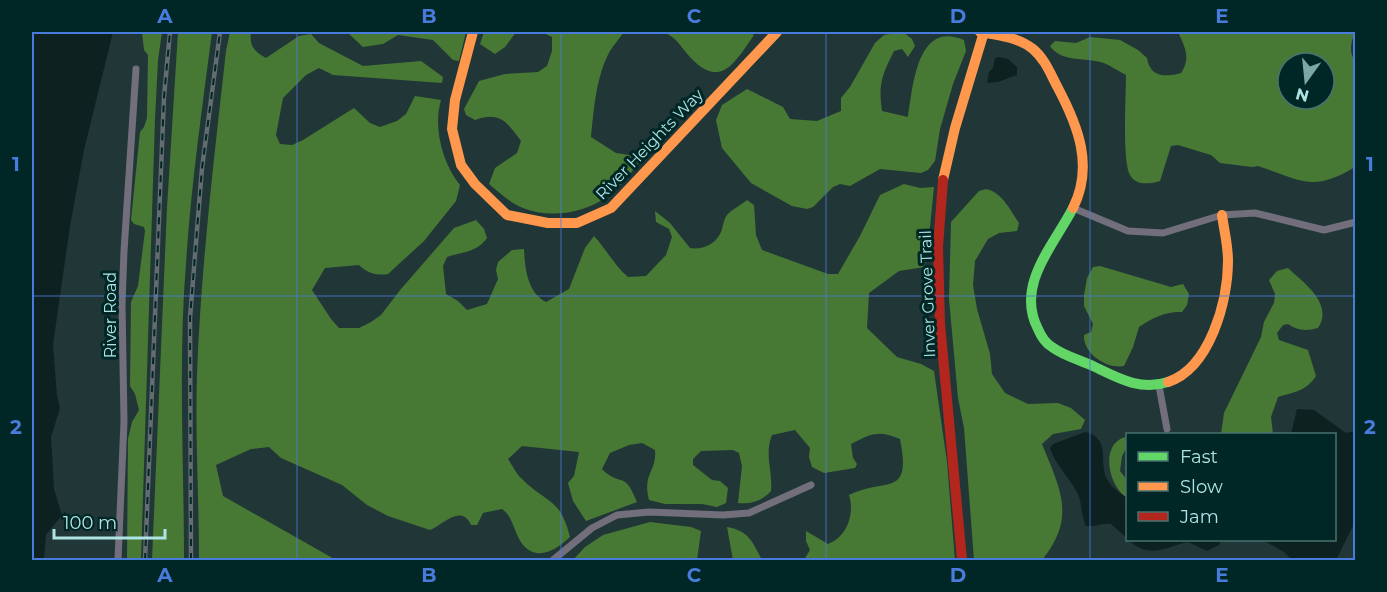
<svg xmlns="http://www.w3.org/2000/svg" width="1387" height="592" font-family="Montserrat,sans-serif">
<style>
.forest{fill:#487934;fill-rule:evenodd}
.water{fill:#0e2121}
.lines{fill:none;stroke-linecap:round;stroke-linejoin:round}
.street{stroke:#726e7c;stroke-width:7}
.fast{stroke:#63d668;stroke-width:10}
.slow{stroke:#ff974d;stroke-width:10}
.jam{stroke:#b3261e;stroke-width:10}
.rail-casing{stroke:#626c71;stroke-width:4.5}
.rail{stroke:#002626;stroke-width:2;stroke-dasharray:7;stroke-linecap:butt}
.grid{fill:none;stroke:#487bdc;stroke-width:1.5;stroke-opacity:0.55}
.labels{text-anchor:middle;stroke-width:6;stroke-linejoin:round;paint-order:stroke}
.street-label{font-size:16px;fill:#aee4e4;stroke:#002626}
.neatline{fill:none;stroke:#487bdc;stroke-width:2}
.grid-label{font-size:20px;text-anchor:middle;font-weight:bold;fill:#487bdc}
</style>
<rect width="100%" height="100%" fill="#213737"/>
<!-- forest -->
<path class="forest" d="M 142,32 L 162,32 L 158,60 L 155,119 L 141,560 L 127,560 L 128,439 L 132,422 L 139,410 L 135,394 L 130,386 L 131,302 L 138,286 L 145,231 L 144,227 L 134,224 L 131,220 L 140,132 L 144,127 L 147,118 L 148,55 L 144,50 Z
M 178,32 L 212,32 C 202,109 191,186 186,263 C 178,362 184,462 184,560 L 152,560 L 167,208 Z
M 230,32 L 251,32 C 249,46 254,51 266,58 L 299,36 L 311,34 L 319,43 L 363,66 L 421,61 L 443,77 L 442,83 L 333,75 L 319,68 L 306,75 L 283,98 L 276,135 L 280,144 L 292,145 L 303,140 L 354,108 L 370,123 L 380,127 L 397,121 L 406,114 L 415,96 L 441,100 C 433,127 442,163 460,185 L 456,201 L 424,241 L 388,274 C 377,276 367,273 359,265 L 325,268 L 312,290 L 331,319 L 339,328 L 359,328 L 371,322 L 381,315 L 401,289 L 454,228 L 476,220 L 484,229 L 487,238 C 476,253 464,251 447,257 L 443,266 L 446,294 L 458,301 L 467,310 L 487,304 L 498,279 L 496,270 L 498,262 L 512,250 L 524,249 C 525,268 527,292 546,302 L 569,289 L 585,248 L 594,236 C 606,249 614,265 628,277 L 646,276 L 666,255 L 672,237 L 669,229 L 656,222 L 655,211 L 670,223 L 690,248 C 702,250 714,245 720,234 C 723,229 723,220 727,215 C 731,210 741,205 747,200 L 754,205 L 756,235 L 762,250 L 828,274 L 838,274 L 860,236 L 880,195 L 904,184 L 920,188 L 934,187 L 927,257 L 924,267 L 899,271 L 869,293 L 867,328 L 897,357 L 921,364 L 934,371 L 947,462 L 955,560 L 804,560 L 810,550 L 806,541 L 806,531 L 828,544 C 847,537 855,514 849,495 C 886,477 912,499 900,439 C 878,430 872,433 851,444 L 853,458 L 857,464 L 855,468 L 824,473 L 812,467 L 809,457 L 810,448 L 795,430 L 772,435 C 764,455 773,471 771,491 C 762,501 751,504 738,503 L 742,466 L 739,453 L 733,450 L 701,451 L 693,459 L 693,465 L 712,480 L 720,481 L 728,488 L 726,503 L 717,507 L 702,504 L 665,504 L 649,500 C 642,473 657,472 655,450 L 642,443 L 629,445 L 610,453 L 602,469 C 621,488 624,469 637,502 L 586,521 L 573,501 L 568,483 L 574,476 L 579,452 L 522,446 L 508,459 C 513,466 516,474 522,479 C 547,504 560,497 570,537 C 558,548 539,562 524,546 C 514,535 514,517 502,509 L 483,513 L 477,525 L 471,525 C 462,503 442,525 430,530 L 388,516 L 367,505 L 342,485 L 281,458 L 269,447 L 251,449 L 216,465 L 223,496 L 336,560 L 199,560 C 199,498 195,436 197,374 C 201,266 214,159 226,51 Z
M 347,32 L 466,32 L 459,61 L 453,60 L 433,40 L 398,35 L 383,44 L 363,47 Z
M 484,32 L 516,32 L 505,47 L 495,54 L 480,44 Z
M 542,32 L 749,32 L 754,35 C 735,62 721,91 689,56 C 681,47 675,35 662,32 C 651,29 636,31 624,32 C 620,38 614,44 610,51 C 596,76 594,109 591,137 L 616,153 L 629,155 L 640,162 C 630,173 620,188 608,196 C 585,213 550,219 523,208 C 510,203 500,193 489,184 L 495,168 L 517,153 L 521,141 C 507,122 500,111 475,120 L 466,115 L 464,109 L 479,81 L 505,74 L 538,72 L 547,66 L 552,51 L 552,37 Z
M 903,32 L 912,39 L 915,46 L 908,57 L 902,49 L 894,51 C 882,75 878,84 882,111 L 908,117 C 913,86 917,20 964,40 L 966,51 L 953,84 L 940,129 L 935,161 L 928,170 L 921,173 L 880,169 L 850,186 L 840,184 L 833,187 L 813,207 L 807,209 L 792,206 L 751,183 L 722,148 L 716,120 L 722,105 L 747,89 L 783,107 L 790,119 L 817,121 L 841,111 L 841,98 L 850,87 L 875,43 L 884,35 Z
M 1178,32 L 1355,32 C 1351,42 1348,53 1356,62 L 1355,167 C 1312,193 1301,180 1258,166 L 1252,167 L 1220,163 L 1211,155 L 1178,145 L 1171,146 L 1160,181 C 1150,184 1136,186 1130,175 C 1122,160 1126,95 1126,75 C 1118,71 1111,66 1104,63 C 1087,57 1061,63 1050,46 L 1055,41 L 1076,43 L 1090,37 L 1120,40 L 1138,50 L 1147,58 C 1150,78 1166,77 1181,73 C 1191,58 1185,47 1178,32 ZM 1288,63 L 1324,63 L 1324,99 L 1288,99 Z
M 986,189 C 1002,192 1010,210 1019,223 L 1017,231 L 999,233 L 988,239 L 975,261 L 973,285 L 977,309 L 990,354 L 992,374 L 1005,393 L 1028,404 L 1058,403 L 1071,408 L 1085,420 L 1081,429 L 1053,434 L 1042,444 C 1060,489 1077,517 1042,560 L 974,560 L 964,428 L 958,398 L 949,299 L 951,222 L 979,191 Z
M 1100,266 L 1171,287 L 1183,284 L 1189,294 L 1187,305 L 1182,312 C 1166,311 1152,318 1139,327 L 1133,347 L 1124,366 C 1107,369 1083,354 1084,335 L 1091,332 L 1093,324 L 1084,306 L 1084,295 L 1087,278 L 1093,267 Z
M 1288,268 C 1304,283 1334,304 1318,328 C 1306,331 1298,331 1288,324 L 1283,325 L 1277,333 L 1279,340 L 1308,350 L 1316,376 C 1306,391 1295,392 1278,397 L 1271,417 L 1273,434 L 1221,434 L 1224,413 L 1261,337 L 1264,322 L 1274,303 L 1275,294 L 1269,280 L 1277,271 Z
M 1125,437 L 1127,447 L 1122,456 L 1120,471 L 1127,480 L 1127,498 C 1109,487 1099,445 1125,437 Z
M 650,522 L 691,527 L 701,531 L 697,560 L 573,560 L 585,547 L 603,535 Z
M 727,527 C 749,531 752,541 762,560 L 733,560 Z"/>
<!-- water -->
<path class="water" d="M 32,32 L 113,32 L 84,150 L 70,226 L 53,345 L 57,395 L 60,408 L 51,437 L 54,489 L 62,515 L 46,535 L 44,560 L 32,560 Z
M 999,57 L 1008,59 L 1017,67 L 1017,75 L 998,82 L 987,83 L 989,72 L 993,68 L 995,58 Z
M 1297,409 L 1314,410 L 1346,433 L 1355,431 L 1355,522 L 1336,560 L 1292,560 L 1284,552 L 1263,540 L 1334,540 L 1334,434 L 1291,434 Z
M 1085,432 C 1112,438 1098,463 1107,479 C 1111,487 1120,493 1127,498 L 1128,539 L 1111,524 C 1102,523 1096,527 1086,526 C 1081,515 1082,503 1078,494 C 1070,478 1055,465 1050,448 L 1053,444 Z
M 1128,540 L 1222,540 L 1219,545 L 1207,551 L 1188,542 C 1163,548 1150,559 1128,540 Z"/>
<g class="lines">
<!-- street -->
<path class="street" d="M 1073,208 L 1128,231 L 1163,233 L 1222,215 L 1255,213 L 1324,230 L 1356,222
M 1159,386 L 1167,429
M 118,560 L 124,422 L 122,304 L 124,251 L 136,69
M 553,560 L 592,528 L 617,515 L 649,512 L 723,515 L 749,513 L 811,485"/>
<!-- fast -->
<path class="fast" d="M 1073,208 C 1054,245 1015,285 1038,329 C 1041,336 1045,343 1052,347 C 1064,356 1080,360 1093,366 C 1118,378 1140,391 1168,382"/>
<!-- slow -->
<path class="slow" d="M 473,32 L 455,100 L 452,129 L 461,165 L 475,184 L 507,215 L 548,223 L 577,223 L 611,208 L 777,32
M 980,32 C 998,35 1018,37 1033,49 C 1045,59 1051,75 1058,88 C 1078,126 1094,166 1073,208
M 943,180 L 955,128 L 984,32
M 1168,382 C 1210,368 1228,301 1228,261 C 1228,245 1224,230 1222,215"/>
<!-- jam -->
<path class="jam" d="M 943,180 L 938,247 L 940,324 L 962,560"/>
<defs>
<path id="rail" d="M 145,560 L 164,97 L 170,32
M 191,560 L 190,318 L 202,168 L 220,32"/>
</defs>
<!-- rail casing -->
<use href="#rail" class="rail-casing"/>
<!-- rail -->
<use href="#rail" class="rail"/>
</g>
<!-- grid -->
<path class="grid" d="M 297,32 L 297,560M 561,32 L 561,560M 826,32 L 826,560M 1090,32 L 1090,560M 32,296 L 1356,296"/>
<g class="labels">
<!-- street labels -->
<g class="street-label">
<text transform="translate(649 144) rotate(-46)" y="6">River Heights Way</text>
<text transform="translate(927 294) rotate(-92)" y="6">Inver Grove Trail</text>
<text transform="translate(110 315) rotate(-90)" y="6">River Road</text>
</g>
</g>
<!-- border -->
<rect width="1387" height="592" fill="none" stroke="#002626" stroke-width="66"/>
<!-- legend -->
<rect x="1126" y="433" width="210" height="108" fill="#002626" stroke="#467272" stroke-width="1.5"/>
<rect x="1138" y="452" width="30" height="9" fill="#63d668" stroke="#467272" stroke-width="1.5"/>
<text x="1180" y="463" font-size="18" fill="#aee4e4">Fast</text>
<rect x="1138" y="482" width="30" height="9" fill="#ff974d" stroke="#467272" stroke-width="1.5"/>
<text x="1180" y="493" font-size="18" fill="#aee4e4">Slow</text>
<rect x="1138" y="512" width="30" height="9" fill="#b3261e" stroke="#467272" stroke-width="1.5"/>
<text x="1180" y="523" font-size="18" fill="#aee4e4">Jam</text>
<!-- north arrow -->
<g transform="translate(1306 81) rotate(195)"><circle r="28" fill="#002626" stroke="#467272" stroke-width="1.5"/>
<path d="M0-4.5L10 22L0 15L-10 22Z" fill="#7da7a7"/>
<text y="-9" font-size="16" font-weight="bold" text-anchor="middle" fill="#aee4e4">N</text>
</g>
<!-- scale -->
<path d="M54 529v9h111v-9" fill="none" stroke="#aee4e4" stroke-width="3"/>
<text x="63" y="529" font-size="18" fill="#aee4e4" stroke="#002626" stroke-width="4.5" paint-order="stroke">100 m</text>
<rect x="33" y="33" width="1321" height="526" class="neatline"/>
<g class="grid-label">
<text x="165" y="23">A</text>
<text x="429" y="23">B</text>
<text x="694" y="23">C</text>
<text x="958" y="23">D</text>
<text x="1222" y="23">E</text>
<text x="16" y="171">1</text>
<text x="1370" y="171">1</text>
<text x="16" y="434">2</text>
<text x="1370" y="434">2</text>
<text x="165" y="582">A</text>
<text x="429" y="582">B</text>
<text x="694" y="582">C</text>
<text x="958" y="582">D</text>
<text x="1222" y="582">E</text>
</g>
</svg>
